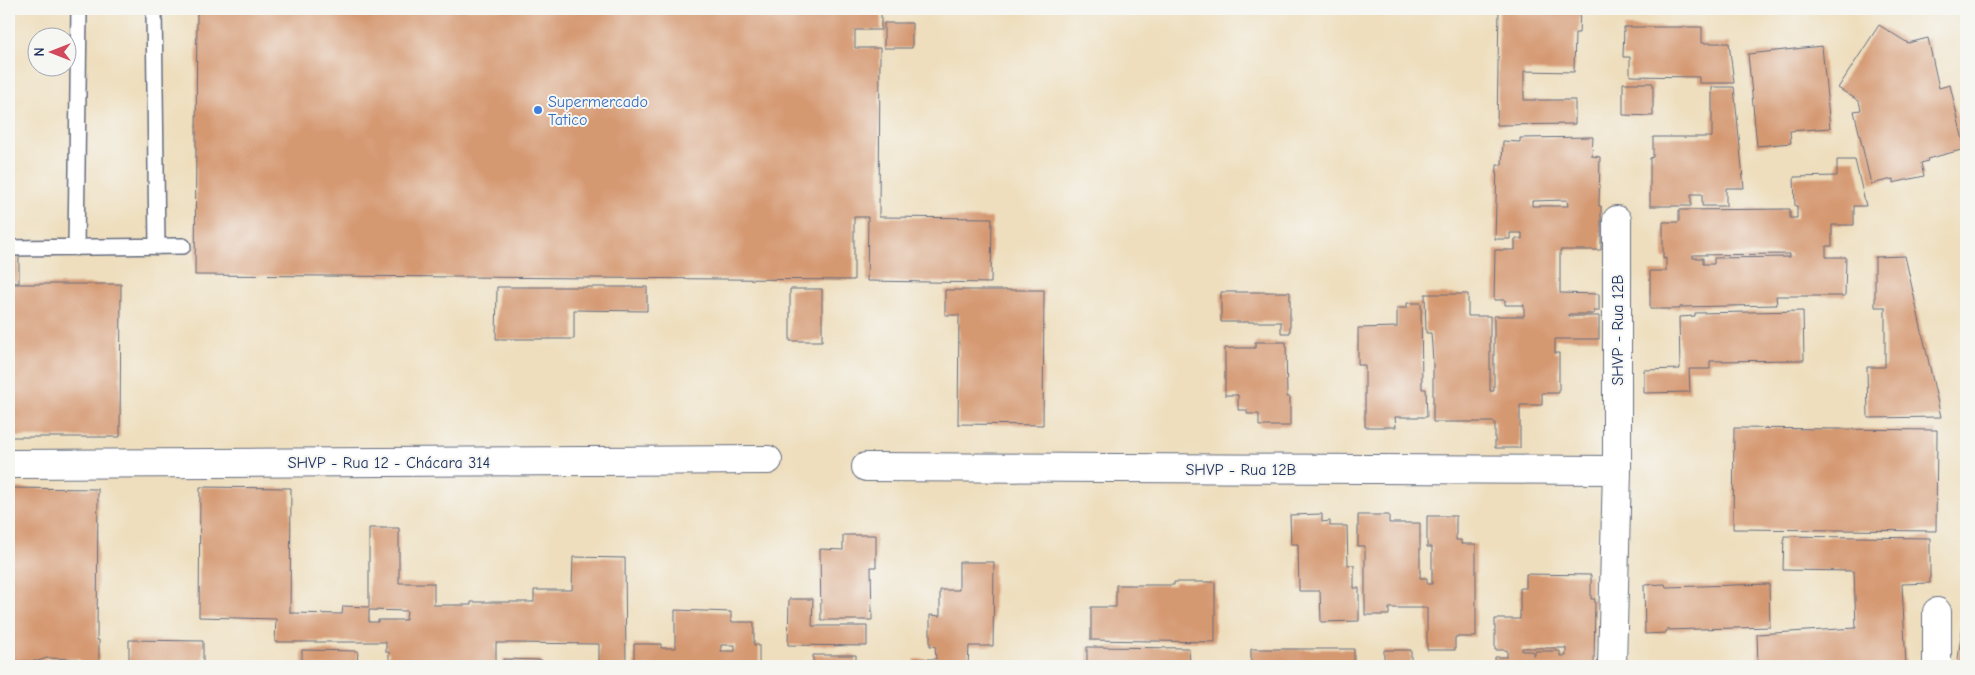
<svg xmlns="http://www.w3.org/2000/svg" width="1975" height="675" font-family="'Comic Neue',sans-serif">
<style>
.building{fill:#d59972;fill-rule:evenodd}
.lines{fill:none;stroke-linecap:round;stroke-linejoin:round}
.lane-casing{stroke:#656c7f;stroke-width:18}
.street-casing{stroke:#656c7f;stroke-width:30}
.lane{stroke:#fff;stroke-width:15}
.street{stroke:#fff;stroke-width:28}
.shop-dot{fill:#3f7fe0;stroke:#f6f6f2;stroke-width:2}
.labels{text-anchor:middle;stroke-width:4;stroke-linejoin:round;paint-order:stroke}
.shop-label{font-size:16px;fill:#366cbe;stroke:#f6f6f2;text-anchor:start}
.street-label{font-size:16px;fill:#1b2f5e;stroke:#f6f6f2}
</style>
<rect width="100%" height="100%" fill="#f6f6f2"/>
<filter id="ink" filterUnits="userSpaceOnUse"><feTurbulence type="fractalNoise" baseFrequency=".02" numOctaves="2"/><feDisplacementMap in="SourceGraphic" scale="10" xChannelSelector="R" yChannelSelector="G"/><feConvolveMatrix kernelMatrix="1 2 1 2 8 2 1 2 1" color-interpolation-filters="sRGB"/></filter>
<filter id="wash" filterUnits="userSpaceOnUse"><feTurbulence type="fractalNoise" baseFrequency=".0096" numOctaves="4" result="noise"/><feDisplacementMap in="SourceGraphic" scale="20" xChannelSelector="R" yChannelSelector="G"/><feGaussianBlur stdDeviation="1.12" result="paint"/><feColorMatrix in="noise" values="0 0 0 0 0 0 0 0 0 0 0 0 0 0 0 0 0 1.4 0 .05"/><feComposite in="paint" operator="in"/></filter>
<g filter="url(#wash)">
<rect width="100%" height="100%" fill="#eedebd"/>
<g id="blocks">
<!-- building -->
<path class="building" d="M 197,9 L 881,9 L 881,30 L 855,30 L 855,48 L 880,48 L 879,217 L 992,218 L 991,283 L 867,281 L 868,217 L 854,217 L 854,280 L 195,275 Z
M 1499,9 L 1580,9 L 1579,33 L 1575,33 L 1574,72 L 1524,71 L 1524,100 L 1575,100 L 1575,124 L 1497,125 Z
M 884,23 L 912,23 L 912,48 L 884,48 Z
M 1879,25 L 1908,43 L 1928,38 L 1939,88 L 1950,85 L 1965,149 L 1927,159 L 1928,161 L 1921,163 L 1924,176 L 1893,183 L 1893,179 L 1871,184 L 1854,111 L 1861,110 L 1859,101 L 1838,88 Z
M 1624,27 L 1702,27 L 1702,43 L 1729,43 L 1734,83 L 1699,83 L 1699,77 L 1630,76 L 1630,57 L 1623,57 Z
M 1822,46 L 1830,128 L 1790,131 L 1791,143 L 1757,146 L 1748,54 Z
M 1623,83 L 1653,83 L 1653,116 L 1623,115 Z
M 1712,87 L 1734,87 L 1744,188 L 1726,188 L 1726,206 L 1702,206 L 1702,194 L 1691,194 L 1691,206 L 1650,206 L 1650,158 L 1653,157 L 1653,137 L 1712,137 Z
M 1593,137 L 1592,156 L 1600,157 L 1599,206 L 1601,206 L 1601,250 L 1560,250 L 1560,293 L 1599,294 L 1599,311 L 1594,311 L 1594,314 L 1569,314 L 1569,316 L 1599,316 L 1599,339 L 1555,339 L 1555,353 L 1559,353 L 1559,393 L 1542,393 L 1542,405 L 1520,405 L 1520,448 L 1495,448 L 1495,422 L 1433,422 L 1433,361 L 1431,333 L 1426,333 L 1425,294 L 1468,294 L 1468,316 L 1490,316 L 1490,391 L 1494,391 L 1494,316 L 1524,316 L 1524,305 L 1505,305 L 1505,300 L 1494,300 L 1495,250 L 1515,250 L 1515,239 L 1522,239 L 1522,233 L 1510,233 L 1510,239 L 1495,239 L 1497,165 L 1502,165 L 1503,141 L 1520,142 L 1520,138 ZM 1567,200 L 1568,206 L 1532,206 L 1532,201 Z
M 1837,160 L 1855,160 L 1866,206 L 1854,206 L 1854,225 L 1832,225 L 1832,246 L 1826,246 L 1826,257 L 1846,257 L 1845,296 L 1776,296 L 1777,305 L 1680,307 L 1680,309 L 1650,309 L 1650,271 L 1666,271 L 1666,258 L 1663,259 L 1663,222 L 1679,222 L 1679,210 L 1790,209 L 1790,218 L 1797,218 L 1797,206 L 1795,206 L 1794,177 L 1837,176 ZM 1790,254 L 1790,257 L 1714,258 L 1714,264 L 1703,264 L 1703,258 L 1693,258 L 1693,255 Z
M 9,255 L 19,255 L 19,283 L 9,282 Z
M 1905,256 L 1941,417 L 1868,418 L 1867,367 L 1885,367 L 1885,307 L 1875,307 L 1875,257 Z
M 9,284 L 121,284 L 120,437 L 9,437 Z
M 497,287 L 647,287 L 647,311 L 574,310 L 574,339 L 496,339 Z
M 790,289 L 822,289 L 822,341 L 790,341 Z
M 945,290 L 1044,290 L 1043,425 L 958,424 L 959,315 L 945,315 Z
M 1221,292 L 1290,292 L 1290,333 L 1281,333 L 1281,322 L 1221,322 Z
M 1407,303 L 1421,303 L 1422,389 L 1426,389 L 1427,417 L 1395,417 L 1396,427 L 1365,427 L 1365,365 L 1358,365 L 1358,328 L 1397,327 L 1397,308 L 1407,308 Z
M 1803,311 L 1804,360 L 1710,361 L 1710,369 L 1689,369 L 1690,392 L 1644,393 L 1644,370 L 1680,369 L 1679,317 L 1695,316 L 1695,313 Z
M 1255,342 L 1286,342 L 1287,397 L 1290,397 L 1290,426 L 1259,426 L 1259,414 L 1247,414 L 1247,410 L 1238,410 L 1238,395 L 1225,395 L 1225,348 L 1255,348 Z
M 1734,428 L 1937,430 L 1936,531 L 1733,529 Z
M 200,487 L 291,488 L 290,613 L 342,614 L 343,606 L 369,607 L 369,528 L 399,528 L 399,583 L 434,583 L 434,605 L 471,605 L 471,602 L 534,602 L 534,590 L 572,590 L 573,557 L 625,558 L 626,666 L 599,666 L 599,644 L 511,643 L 496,643 L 496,666 L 372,666 L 372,662 L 389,662 L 389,652 L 386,652 L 386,642 L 275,642 L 276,619 L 199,617 ZM 369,610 L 407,611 L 406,620 L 378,620 L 378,622 L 369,622 Z
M 9,488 L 98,489 L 97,640 L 99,640 L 99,666 L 87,666 L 78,659 L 47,658 L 38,661 L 9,661 Z
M 1322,514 L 1322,522 L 1330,521 L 1330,526 L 1347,526 L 1348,565 L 1354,565 L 1354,588 L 1359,588 L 1359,621 L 1321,622 L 1320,591 L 1299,591 L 1298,544 L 1291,544 L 1290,515 Z
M 1358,515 L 1389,515 L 1389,523 L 1420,523 L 1420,578 L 1427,578 L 1427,584 L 1432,584 L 1432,547 L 1427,547 L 1427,516 L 1456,516 L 1456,540 L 1461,540 L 1461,544 L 1476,544 L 1476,637 L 1455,637 L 1455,650 L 1427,650 L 1427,608 L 1389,608 L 1389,615 L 1365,615 L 1365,546 L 1358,546 Z
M 843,535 L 876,535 L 876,567 L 871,567 L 872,620 L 821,620 L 820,549 L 843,550 Z
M 1784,536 L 1930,538 L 1930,583 L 1902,584 L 1906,666 L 1758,666 L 1757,634 L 1856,628 L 1854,571 L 1783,570 Z
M 959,562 L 994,562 L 993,646 L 969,646 L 968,666 L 914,666 L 914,659 L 936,659 L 935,646 L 930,646 L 930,615 L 940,616 L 940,590 L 959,590 Z
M 1526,574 L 1591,575 L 1591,599 L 1595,599 L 1594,666 L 1495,666 L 1495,657 L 1507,657 L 1507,650 L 1495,650 L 1495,619 L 1520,619 L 1520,588 L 1526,588 ZM 1522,648 L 1566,648 L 1566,656 L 1560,656 L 1560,651 L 1535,651 L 1535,655 L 1533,655 L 1533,651 L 1522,651 Z
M 1174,582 L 1215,582 L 1215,642 L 1091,640 L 1091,607 L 1116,607 L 1116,585 L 1174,585 Z
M 1665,584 L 1666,587 L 1769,584 L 1770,627 L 1666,630 L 1666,633 L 1645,634 L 1644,585 Z
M 789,599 L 813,599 L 812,626 L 867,626 L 867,646 L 788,645 Z
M 1965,604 L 1966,666 L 1957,666 L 1963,623 Z
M 675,610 L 731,612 L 731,622 L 754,622 L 754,645 L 759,645 L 759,666 L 634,666 L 634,644 L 661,644 L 661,648 L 676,648 L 676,644 L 675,644 ZM 721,645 L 735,645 L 735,651 L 721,651 Z
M 129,640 L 203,641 L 203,666 L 129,666 Z
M 1087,647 L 1189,648 L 1190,666 L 1087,666 Z
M 1251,649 L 1354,649 L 1354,666 L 1251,666 Z
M 302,650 L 358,651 L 357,666 L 302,666 Z
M 1384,650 L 1411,650 L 1411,666 L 1384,666 Z
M 813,655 L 856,655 L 856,666 L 813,666 Z
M 503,659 L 542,660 L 542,666 L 503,666 Z
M 30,662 L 30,666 L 9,666 L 9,663 Z"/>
</g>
</g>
<g filter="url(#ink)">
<use href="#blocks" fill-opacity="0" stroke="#656c7f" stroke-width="1"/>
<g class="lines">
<defs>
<path id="lane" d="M 154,9 L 157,247
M 9,248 L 183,246
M 76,248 L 79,9"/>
<path id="street" d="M 9,464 L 768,460
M 866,467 L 1617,470
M 1937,612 L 1937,666
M 1612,666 L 1617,470 L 1617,220"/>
</defs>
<!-- lane casing -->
<use href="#lane" class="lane-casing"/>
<!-- street casing -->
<use href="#street" class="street-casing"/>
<!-- lane -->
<use href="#lane" class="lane"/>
<!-- street -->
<use href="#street" class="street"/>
</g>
</g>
<!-- markers -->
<circle class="shop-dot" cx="538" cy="110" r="5"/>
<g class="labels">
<!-- shop labels -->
<g class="shop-label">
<text x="548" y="107">Supermercado<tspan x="548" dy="18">Tatico</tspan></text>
</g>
<!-- street labels -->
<g class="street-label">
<text transform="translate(1617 330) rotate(-90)" y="6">SHVP - Rua 12B</text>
<text x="389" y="468">SHVP - Rua 12 - Chácara 314</text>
<text x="1241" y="475">SHVP - Rua 12B</text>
</g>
</g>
<!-- margin -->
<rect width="1975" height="675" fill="none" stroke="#f6f6f2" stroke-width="30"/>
<!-- north arrow -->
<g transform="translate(52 52) rotate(270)"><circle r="24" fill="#f6f6f2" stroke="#9ea6b7"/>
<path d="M0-4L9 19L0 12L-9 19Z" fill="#d1495b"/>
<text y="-8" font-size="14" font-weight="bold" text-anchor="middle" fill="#1b2f5e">N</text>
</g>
</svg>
